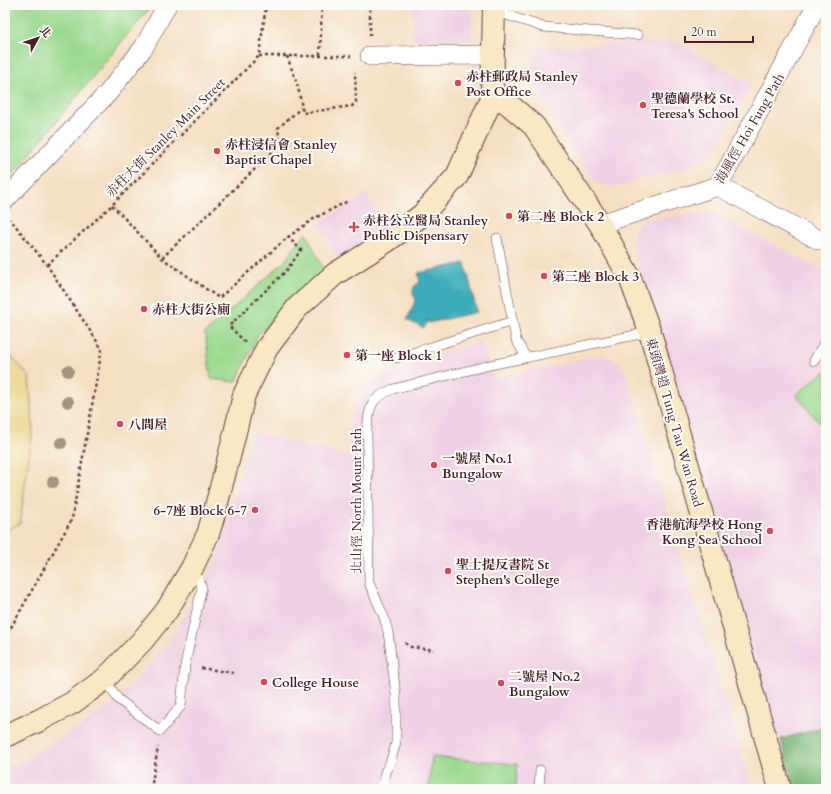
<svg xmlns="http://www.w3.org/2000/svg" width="831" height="794" font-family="Cardo,'Noto Serif TC',serif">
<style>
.built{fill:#f0d0e4}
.green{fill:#99d88d;stroke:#727c5c}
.forest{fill:#7ab878;stroke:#626c52}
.sand{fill:#eeda9e;stroke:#9c7c64}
.water{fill:#3cabb9;stroke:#436572}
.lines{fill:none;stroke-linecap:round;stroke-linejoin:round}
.lane-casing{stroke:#643c42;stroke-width:10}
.street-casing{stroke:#643c42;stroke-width:20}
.secondary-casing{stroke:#643c42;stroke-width:24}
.path{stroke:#643c42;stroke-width:2.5;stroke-dasharray:3 3;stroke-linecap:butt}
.lane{stroke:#fff;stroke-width:9}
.street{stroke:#fff;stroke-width:19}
.secondary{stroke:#f8e8c3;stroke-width:22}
.tree{fill:#a4947f}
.poi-dot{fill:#d1495b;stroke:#fdfcf7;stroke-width:1.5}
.labels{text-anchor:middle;stroke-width:4;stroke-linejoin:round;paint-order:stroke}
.poi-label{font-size:13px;font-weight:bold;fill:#4a1f2b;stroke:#fdfcf7;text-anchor:start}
.street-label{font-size:13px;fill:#4a1f2b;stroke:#fdfcf7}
</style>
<rect width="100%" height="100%" fill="#fdfcf7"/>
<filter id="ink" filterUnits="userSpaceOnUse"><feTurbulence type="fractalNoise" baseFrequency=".025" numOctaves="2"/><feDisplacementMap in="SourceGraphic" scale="8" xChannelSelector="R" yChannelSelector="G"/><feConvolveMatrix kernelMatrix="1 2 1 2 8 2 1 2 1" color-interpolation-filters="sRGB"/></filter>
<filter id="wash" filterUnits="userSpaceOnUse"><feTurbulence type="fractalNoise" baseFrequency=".012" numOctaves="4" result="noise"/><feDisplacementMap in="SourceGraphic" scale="16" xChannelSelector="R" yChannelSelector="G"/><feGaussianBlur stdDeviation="0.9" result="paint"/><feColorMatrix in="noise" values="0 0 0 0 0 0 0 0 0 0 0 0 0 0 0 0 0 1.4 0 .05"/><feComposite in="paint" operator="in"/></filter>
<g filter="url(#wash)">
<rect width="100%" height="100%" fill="#f4dfc3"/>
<!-- built -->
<path class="built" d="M 413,5 L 472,5 L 472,40 L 413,39 Z
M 675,41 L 752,84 L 715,149 L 704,159 L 690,166 L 617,186 L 610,187 L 603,185 L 597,181 L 592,176 L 552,119 L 534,81 L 532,48 Z
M 365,194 L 390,231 L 339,261 L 317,223 L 351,204 Z
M 711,212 L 824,271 L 826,274 L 826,789 L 787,789 L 632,241 L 641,220 Z
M 481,340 L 494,379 L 602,355 L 618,361 L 627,375 L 713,662 L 752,789 L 5,789 L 5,768 L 22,761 L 82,726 L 118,699 L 169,642 L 202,587 L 218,556 L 252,432 L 348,456 L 350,424 L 354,402 L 364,387 L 380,377 Z"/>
<!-- green -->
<path class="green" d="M 5,5 L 152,5 L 5,184 Z
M 306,233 L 324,270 L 258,335 L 236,382 L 211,379 L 205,333 L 284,262 Z
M 826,370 L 826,431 L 796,395 Z
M 432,757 L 517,764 L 516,789 L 428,789 Z"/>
<!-- forest -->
<path class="forest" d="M 825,727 L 826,727 L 826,789 L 794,789 L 781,739 Z"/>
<!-- sand -->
<path class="sand" d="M 5,350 L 29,376 L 33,428 L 20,523 L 5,532 Z"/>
<!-- water -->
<path class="water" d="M 465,263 L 477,312 L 429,323 L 428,320 L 424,328 L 407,320 L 416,299 C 411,293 412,286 420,282 L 418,273 Z"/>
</g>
<g filter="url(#ink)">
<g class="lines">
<defs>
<path id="lane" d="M 494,11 L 543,27 L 638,35
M 497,238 L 516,340 L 526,357
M 396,358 L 513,321
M 814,361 L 826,339
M 105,679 L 118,699 L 160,731 L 181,706 L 185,665 L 202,587 L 192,569
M 384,789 L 383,786 L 385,772 L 390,763 L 396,743 L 396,695 L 388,632 L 384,617 L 369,583 L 367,429 C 370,405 370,399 393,389 L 490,365 L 650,332
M 539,789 L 540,770"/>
<path id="street" d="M 370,56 L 493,55
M 718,186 L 819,240 L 826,240
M 5,200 L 108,93 L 144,47 L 167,5
M 600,224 L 718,186 L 817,5"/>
<path id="secondary" d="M 492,98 L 506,102 L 534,126 L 600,224 L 630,278 L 650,332 L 780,789
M 5,736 L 38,721 L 72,703 L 105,679 L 142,641 L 167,610 L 192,568 L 208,534 L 214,514 L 232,445 L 244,395 L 267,348 L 297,308 L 335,274 L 387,241 L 422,215 L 457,176 L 492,98 L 494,5"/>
</defs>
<!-- lane casing -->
<use href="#lane" class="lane-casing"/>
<!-- street casing -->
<use href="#street" class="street-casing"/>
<!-- secondary casing -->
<use href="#secondary" class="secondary-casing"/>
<!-- path -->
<path class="path" d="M 370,36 L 370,5
M 320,55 L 322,5
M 259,56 L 351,56
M 287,56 L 298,87 L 303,113 L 352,106 L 356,102 L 355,72
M 112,205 L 162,258 L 219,298 L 288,237 L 315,218 L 348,201
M 162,258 L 280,145 L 278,128 L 301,108
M 47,265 L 112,205 L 259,56 L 266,5
M 245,342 L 229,326 L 286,271 L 301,250 L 288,237
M 5,638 L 72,519 L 102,349 L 47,265 L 10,219
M 405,643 L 411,647 L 434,650
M 201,668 L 234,673
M 151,789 L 158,747"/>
<!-- lane -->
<use href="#lane" class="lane"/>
<!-- street -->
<use href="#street" class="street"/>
<!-- secondary -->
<use href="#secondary" class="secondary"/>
</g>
<!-- trees -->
<g class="tree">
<circle cx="68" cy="371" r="6"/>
<circle cx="68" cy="402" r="6"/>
<circle cx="61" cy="443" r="6"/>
<circle cx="53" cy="482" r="6"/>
</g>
</g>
<!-- markers -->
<g class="poi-dot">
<circle cx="458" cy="83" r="4"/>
<circle cx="643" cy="105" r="4"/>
<circle cx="217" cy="151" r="4"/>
<circle cx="509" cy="216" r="4"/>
<path d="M352 221h4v4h4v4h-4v4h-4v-4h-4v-4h4z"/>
<circle cx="544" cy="276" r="4"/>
<circle cx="144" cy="309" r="4"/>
<circle cx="347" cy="355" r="4"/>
<circle cx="120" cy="424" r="4"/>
<circle cx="434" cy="465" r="4"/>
<circle cx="255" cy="510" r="4"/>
<circle cx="770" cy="531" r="4"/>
<circle cx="448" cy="571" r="4"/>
<circle cx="264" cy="682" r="4"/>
<circle cx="501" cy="683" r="4"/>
</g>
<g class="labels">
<!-- poi labels -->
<g class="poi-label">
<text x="466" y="81">赤柱郵政局 Stanley<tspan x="466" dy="15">Post Office</tspan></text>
<text x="651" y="103">聖德蘭學校 St.<tspan x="651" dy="15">Teresa's School</tspan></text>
<text x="225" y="149">赤柱浸信會 Stanley<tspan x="225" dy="15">Baptist Chapel</tspan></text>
<text x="517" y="221">第二座 Block 2</text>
<text x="363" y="225">赤柱公立醫局 Stanley<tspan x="363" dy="15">Public Dispensary</tspan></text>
<text x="552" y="281">第三座 Block 3</text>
<text x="152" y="314">赤柱大街公廁</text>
<text x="355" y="360">第一座 Block 1</text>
<text x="128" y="429">八間屋</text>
<text x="442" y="463">一號屋 No.1<tspan x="442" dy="15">Bungalow</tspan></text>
<text x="247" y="515" text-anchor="end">6-7座 Block 6-7</text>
<text x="762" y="529" text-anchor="end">香港航海學校 Hong<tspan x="762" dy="15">Kong Sea School</tspan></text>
<text x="456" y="569">聖士提反書院 St<tspan x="456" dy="15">Stephen's College</tspan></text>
<text x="509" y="681">二號屋 No.2<tspan x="509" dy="15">Bungalow</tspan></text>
<text x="272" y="687">College House</text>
</g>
<!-- street labels -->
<g class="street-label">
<text transform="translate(749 128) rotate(-60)" y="5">海風徑 Hoi Fung Path</text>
<text transform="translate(165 137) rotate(-45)" y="5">赤柱大街 Stanley Main Street</text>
<text transform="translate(675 422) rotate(74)" y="5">東頭灣道 Tung Tau Wan Road</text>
<text transform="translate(356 501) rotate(-90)" y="5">北山徑 North Mount Path</text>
</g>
</g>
<!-- margin -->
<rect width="831" height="794" fill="none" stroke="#fdfcf7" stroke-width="20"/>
<!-- north arrow -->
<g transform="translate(38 38) rotate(50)" stroke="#fdfcf7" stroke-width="3" paint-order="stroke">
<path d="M0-3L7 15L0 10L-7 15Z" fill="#4a1f2b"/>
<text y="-6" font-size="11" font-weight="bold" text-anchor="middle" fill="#4a1f2b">北</text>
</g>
<!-- scale -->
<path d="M685 36v6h68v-6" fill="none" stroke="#4a1f2b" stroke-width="2"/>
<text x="691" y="36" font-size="12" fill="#4a1f2b" stroke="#fdfcf7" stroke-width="3" paint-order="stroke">20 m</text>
</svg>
